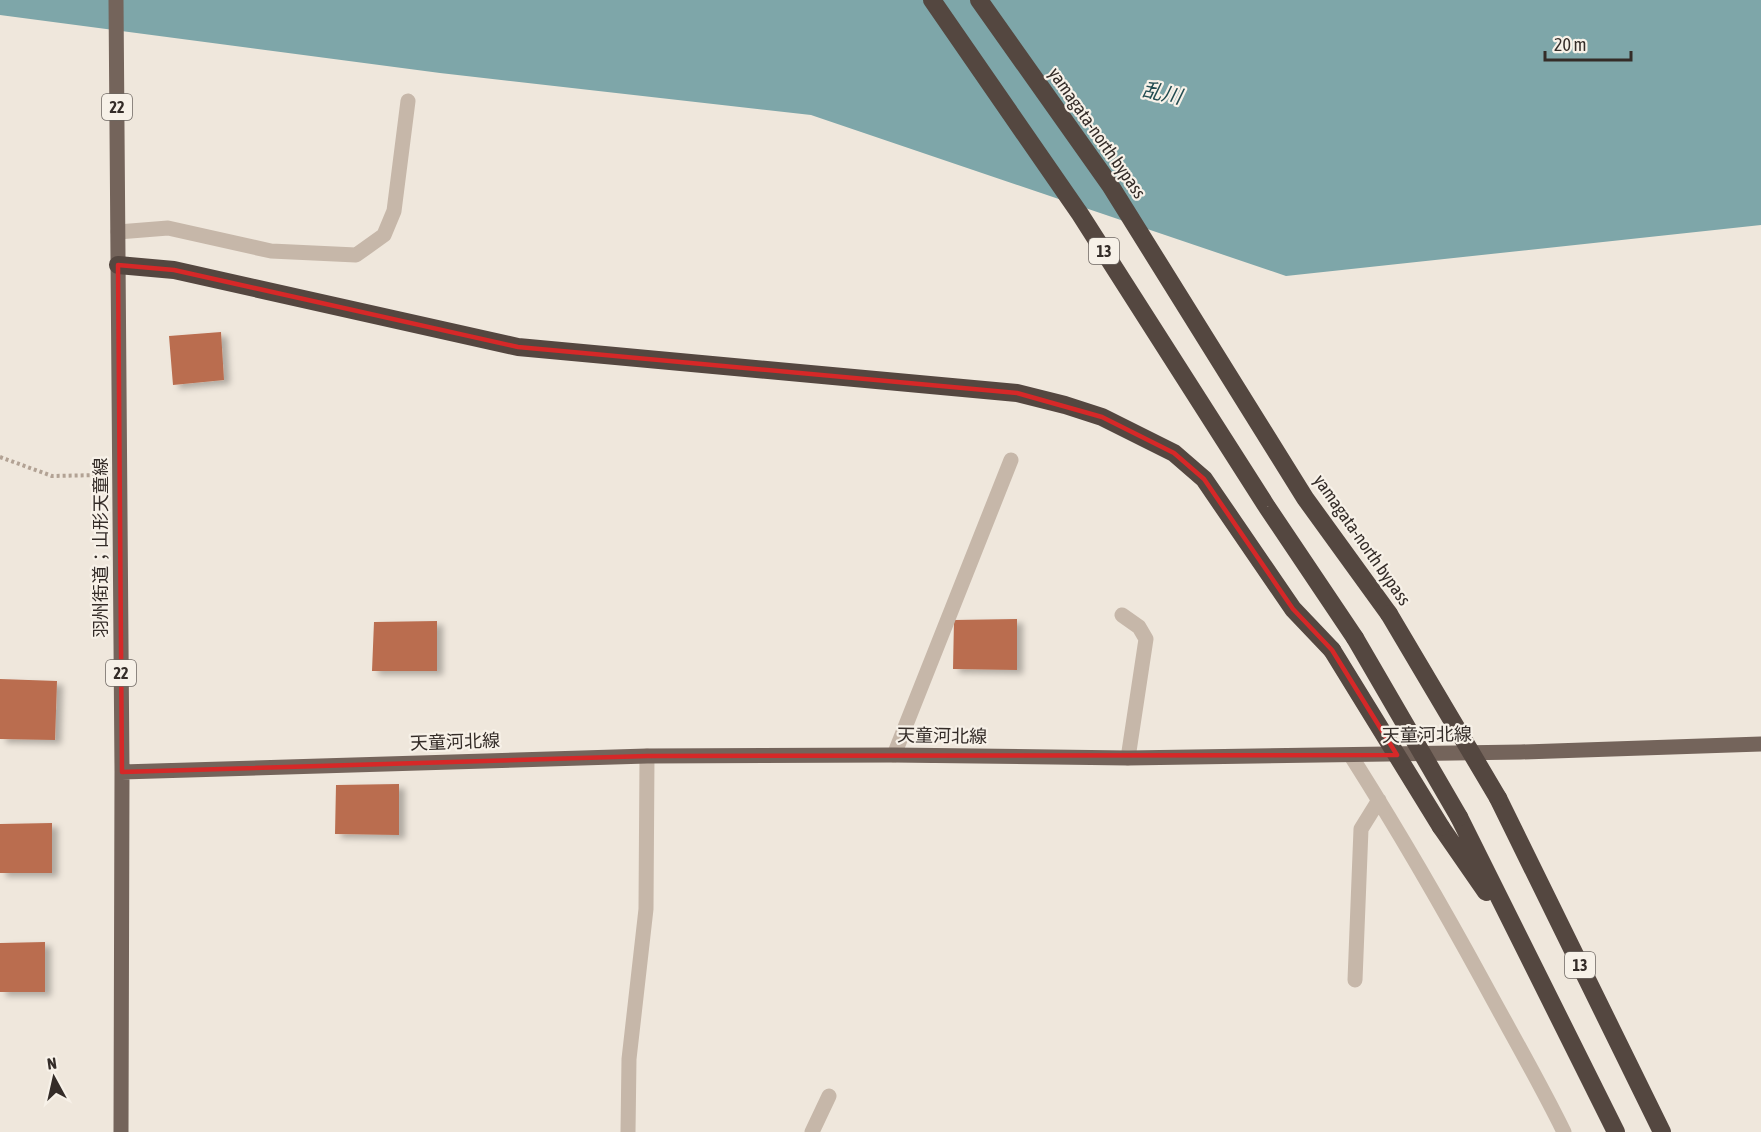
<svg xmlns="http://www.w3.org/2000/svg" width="1761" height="1132" font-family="'Asap Condensed','Noto Sans JP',sans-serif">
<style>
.water{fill:#7ea6a9}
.building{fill:#ba6d4f;filter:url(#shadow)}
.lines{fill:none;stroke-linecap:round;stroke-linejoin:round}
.path{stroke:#b2a294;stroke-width:4;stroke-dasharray:3 3;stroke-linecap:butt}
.minor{stroke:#c6b7a9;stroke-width:15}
.major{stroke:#74645b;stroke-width:15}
.highway{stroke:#544740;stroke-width:18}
.highway-bridge{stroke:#544740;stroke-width:18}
.marked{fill:none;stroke:#d62828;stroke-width:4.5;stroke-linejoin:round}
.labels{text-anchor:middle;stroke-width:4.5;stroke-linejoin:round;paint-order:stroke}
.shield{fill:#f7f1e8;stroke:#6e6762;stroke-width:1.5}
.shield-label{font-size:16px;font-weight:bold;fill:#342c28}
.street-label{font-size:18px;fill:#342c28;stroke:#f7f1e8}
.water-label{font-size:20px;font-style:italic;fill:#224c51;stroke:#f7f1e8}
</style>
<defs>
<filter id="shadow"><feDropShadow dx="6" dy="4" stdDeviation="3" flood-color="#0004"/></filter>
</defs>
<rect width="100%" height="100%" fill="#efe7dc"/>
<!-- water -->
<path class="water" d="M 0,0 L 1761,0 L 1761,225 L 1286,276 L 811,115 L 440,73 L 0,15 Z"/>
<!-- building -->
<path class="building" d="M 221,332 L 224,380 L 173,385 L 169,336 Z
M 1017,619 L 1017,670 L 953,669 L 954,620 Z
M 437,621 L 437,671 L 372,671 L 374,622 Z
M 0,679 L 57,681 L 55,740 L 0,739 Z
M 399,784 L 399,835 L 335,834 L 336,785 Z
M 52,823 L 52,873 L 0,873 L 0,824 Z
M 45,942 L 45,992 L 0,992 L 0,943 Z"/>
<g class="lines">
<!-- path -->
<path class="path" d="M 0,457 L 52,476 L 98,475"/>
<!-- minor -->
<path class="minor" d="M 118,232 L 168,228 L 271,251 L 356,255 L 384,235 L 394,211 L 408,101
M 1122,615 L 1139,627 L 1146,639 L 1128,758
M 894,755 L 1011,460
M 1351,756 C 1398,830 1442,906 1484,983 C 1511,1033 1539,1081 1564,1132
M 1355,980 L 1361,829 L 1379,800
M 628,1132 L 629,1059 L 646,909 L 647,756
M 812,1132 L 829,1096"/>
<!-- major -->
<path class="major" d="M 116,0 L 122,772 L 121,1132
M 122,772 L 647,756 L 894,755 L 1128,758 L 1521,752 L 1761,744"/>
<!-- highway -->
<path class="highway" d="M 932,0 L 1080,214 L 1267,507 L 1355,638
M 979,0 L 1110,185 L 1305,498 L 1389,614
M 118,265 L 174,270 L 518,347 L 1017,393 L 1065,405 L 1102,417 L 1174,453 L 1204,479 L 1293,609 L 1332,650
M 1498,798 L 1662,1132
M 1459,817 L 1616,1132
M 1441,827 L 1486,892"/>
<!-- highway-bridge -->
<path class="highway-bridge" d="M 1389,614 L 1498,798
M 1355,638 L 1459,817
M 1332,650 L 1441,827"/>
</g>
<!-- marked area -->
<path class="marked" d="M 118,265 L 174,270 L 518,347 L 1017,393 L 1102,417 L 1174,453 L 1204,479 L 1293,609 L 1332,650 L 1397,755 L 647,756 L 122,772 Z"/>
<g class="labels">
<!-- shield labels -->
<g class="shield">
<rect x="102" y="94" width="30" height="26" rx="4.5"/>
<rect x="1089" y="238" width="30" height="26" rx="4.5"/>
<rect x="106" y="660" width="30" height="26" rx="4.5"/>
<rect x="1565" y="952" width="30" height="26" rx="4.5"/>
</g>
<g class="shield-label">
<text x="117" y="113">22</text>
<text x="1104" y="257">13</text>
<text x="121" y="679">22</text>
<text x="1580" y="971">13</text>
</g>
<!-- street labels -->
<g class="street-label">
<text transform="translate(1097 133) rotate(55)" y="6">yamagata-north bypass</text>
<text transform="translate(1362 540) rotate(55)" y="6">yamagata-north bypass</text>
<text transform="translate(101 548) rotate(-90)" y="6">羽州街道；山形天童線</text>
<text transform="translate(1427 735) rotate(-1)" y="6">天童河北線</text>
<text transform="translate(942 736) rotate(1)" y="6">天童河北線</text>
<text transform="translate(455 742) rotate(-2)" y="6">天童河北線</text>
</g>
<!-- water labels -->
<g class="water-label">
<text transform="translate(1162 93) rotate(12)" y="7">乱川</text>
</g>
</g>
<!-- north arrow -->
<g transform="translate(54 1078) rotate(352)" stroke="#f7f1e8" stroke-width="4.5" paint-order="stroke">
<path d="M0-4.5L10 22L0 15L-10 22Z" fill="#342c28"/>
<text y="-9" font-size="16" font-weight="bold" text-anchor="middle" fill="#342c28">N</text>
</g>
<!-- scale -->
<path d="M1545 51v9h86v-9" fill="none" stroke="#342c28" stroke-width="3"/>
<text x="1554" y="51" font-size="18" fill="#342c28" stroke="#f7f1e8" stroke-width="4.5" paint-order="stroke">20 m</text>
</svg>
